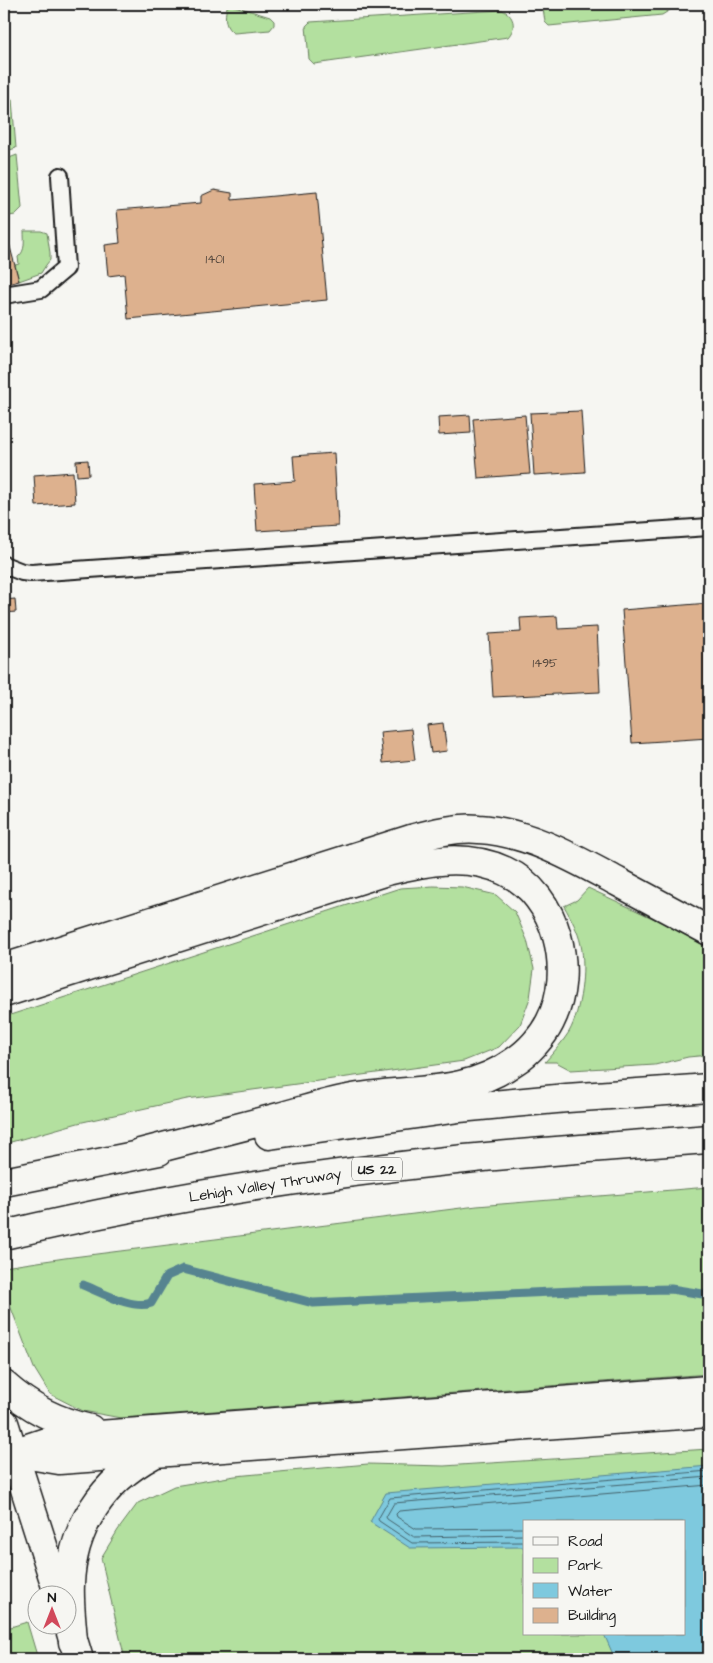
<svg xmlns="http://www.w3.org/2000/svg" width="713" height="1663" font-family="'Architects Daughter',sans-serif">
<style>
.green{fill:#b3e09f;stroke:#687e5e;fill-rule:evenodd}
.water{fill:#7ec9de;stroke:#578490}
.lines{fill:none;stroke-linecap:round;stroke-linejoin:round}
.shore{stroke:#43616a;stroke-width:1}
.stream{stroke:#578490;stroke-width:9}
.building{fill:#ddb18e;stroke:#1c1c1c}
.service-casing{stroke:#1c1c1c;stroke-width:20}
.primary-casing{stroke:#1c1c1c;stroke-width:31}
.motorway-casing{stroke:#1c1c1c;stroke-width:31}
.service{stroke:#f6f6f2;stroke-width:16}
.primary{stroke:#f6f6f2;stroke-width:28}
.motorway{stroke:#f6f6f2;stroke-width:28}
.labels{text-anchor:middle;stroke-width:4;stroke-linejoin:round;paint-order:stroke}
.number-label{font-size:12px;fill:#4c4138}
.shield{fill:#f6f6f2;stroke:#5d5d5c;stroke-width:1}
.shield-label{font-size:14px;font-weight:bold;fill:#1c1c1c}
.street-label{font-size:15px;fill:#1c1c1c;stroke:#f6f6f2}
</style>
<rect width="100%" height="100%" fill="#f6f6f2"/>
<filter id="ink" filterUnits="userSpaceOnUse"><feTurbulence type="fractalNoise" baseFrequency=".02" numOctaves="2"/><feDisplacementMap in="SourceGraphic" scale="10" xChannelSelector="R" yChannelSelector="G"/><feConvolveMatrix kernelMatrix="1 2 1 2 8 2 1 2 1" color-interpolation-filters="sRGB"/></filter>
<g filter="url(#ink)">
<!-- green -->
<path class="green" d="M 572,4 L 671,4 L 670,10 L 662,15 L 549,26 L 545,22 L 543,8 L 547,6 Z
M 231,5 L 270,17 L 274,21 L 274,25 L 270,30 L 234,33 C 225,29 224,17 227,7 Z
M 502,10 C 514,15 517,27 508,37 L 314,64 L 309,59 L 306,26 L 310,22 Z
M 7,95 L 12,99 L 16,148 L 4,152 L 4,96 Z
M 17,155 L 22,208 L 15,215 L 4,217 L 4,160 Z
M 24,231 L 41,231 L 47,233 L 50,253 L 50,260 L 46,265 L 41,273 L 19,281 L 15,265 L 19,264 L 18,257 C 26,251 24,241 24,231 Z
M 433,886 L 462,887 L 496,895 L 515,912 L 527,940 L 534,969 L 530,998 L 520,1025 L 499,1047 L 464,1061 L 187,1099 L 78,1123 L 4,1144 L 4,1017 L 400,888 Z
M 588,888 L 661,922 L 709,948 L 709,1055 L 688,1057 L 655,1065 L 571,1070 L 556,1062 L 545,1062 C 553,1053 562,1043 569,1032 C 581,1011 586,968 581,945 C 578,931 571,918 564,906 L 577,900 Z
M 709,1187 L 709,1374 L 121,1418 L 83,1411 L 50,1394 L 34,1368 L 11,1308 L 4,1287 L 4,1267 L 65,1258 L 477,1206 Z
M 709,1449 L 709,1659 L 125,1659 L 101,1558 L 118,1530 L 138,1503 L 174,1486 L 235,1476 L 368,1464 L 444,1466 ZM 524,1522 L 684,1522 L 684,1634 L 524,1634 Z
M 27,1622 L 38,1659 L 4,1659 L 4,1629 Z"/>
<!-- water -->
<path class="water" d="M 709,1466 L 709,1659 L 615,1659 L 604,1634 L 684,1634 L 684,1522 L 524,1522 L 524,1547 L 410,1548 L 370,1522 L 386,1493 Z"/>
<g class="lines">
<!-- shore -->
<path class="shore" d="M 524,1528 L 416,1529 L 397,1517 L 396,1514 L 399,1511 L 709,1485
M 524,1535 L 414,1537 L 387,1519 L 386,1517 L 394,1503 L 709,1477
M 524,1542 L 412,1543 L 379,1521 L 378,1519 L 390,1498 L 709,1471"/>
<!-- stream -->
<path class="stream" d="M 83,1285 C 101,1292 133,1310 151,1303 L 167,1276 L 183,1269 L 313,1303 L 574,1291 L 671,1289 L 709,1295"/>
</g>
<!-- building -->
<path class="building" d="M 214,190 L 232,193 L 232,200 L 317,192 L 327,300 L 128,319 L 124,274 L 108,276 L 105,245 L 120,243 L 117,210 L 201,203 L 201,196 Z
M 4,224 L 19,281 L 4,285 Z
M 581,411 L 585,472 L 534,475 L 530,413 Z
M 470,415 L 471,433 L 439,435 L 438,417 Z
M 525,415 L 530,474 L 478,478 L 473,419 Z
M 334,453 L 338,526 L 257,531 L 254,484 L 295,481 L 293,456 Z
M 88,460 L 89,475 L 77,476 L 76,461 Z
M 73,472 L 75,503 L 36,506 L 34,475 Z
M 15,599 L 16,612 L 4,613 L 4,600 Z
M 709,603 L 709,738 L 632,743 L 622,610 Z
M 557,616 L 558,629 L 597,627 L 600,692 L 493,697 L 489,634 L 521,632 L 520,618 Z
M 443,723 L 447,751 L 431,753 L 427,725 Z
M 411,729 L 415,760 L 383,763 L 380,732 Z"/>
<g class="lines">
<defs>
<path id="service" d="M 4,295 L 41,289 L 66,268 L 60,176
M 4,565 L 22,572 L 31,573 L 709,527"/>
<path id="primary" d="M 4,1423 L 59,1596
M 68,1623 L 79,1659"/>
<path id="motorway" d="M 4,968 L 411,839 C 433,833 456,827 479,829 C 529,832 575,859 618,882 C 648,898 679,915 709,931
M 4,993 L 387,871 C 426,861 467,853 505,871 C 558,895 576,972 550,1022 C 543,1036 529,1052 515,1061 C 464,1098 407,1087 348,1099 C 325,1103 302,1111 279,1117 C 233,1129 186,1141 140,1153
M 269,1135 L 459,1108 L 567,1098 L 709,1088
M 4,1182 L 159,1151
M 4,1235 C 156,1199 310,1175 465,1159 C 546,1151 628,1145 709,1139
M 4,1385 C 31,1409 56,1421 90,1429
M 13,1453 L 58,1438 L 709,1390
M 17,1453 L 59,1460 L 709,1413
M 73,1642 C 72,1623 69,1603 70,1584 C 72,1528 103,1481 152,1455"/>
</defs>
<!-- service casing -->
<use href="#service" class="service-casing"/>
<!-- primary casing -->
<use href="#primary" class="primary-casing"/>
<!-- motorway casing -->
<use href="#motorway" class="motorway-casing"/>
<!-- service -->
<use href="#service" class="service"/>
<!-- primary -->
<use href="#primary" class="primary"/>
<!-- motorway -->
<use href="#motorway" class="motorway"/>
</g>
</g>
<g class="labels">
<!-- number labels -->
<g class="number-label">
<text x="215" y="263">1401</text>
<text x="545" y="667">1495</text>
</g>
<!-- shield labels -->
<rect class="shield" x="352" y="1157.5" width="50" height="23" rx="4"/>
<g class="shield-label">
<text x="377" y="1174">US 22</text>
</g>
<!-- street labels -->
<g class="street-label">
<text transform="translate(265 1185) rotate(-9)" y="5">Lehigh Valley Thruway</text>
</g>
</g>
<!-- margin -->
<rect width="713" height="1663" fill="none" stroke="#f6f6f2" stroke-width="20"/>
<rect x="10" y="10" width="693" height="1643" fill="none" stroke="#1c1c1c" stroke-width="2" filter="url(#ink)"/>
<!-- legend -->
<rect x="523" y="1520" width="162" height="115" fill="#f6f6f2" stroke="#9f9f9c"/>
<rect x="533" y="1537" width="25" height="8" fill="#f6f6f2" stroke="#9f9f9c"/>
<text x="568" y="1546" font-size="15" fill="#1c1c1c">Road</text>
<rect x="533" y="1558" width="25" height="15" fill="#b3e09f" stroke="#9f9f9c"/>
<text x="568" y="1570" font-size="15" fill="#1c1c1c">Park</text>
<rect x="533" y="1583" width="25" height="15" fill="#7ec9de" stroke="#9f9f9c"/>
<text x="568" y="1596" font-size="15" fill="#1c1c1c">Water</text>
<rect x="533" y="1608" width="25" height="15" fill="#ddb18e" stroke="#9f9f9c"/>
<text x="568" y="1620" font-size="15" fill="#1c1c1c">Building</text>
<!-- north arrow -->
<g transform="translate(52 1610)"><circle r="24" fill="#f6f6f2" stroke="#9f9f9c"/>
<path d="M0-4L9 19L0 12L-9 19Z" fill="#d1495b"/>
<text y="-8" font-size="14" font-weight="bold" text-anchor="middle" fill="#1c1c1c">N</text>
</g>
</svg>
